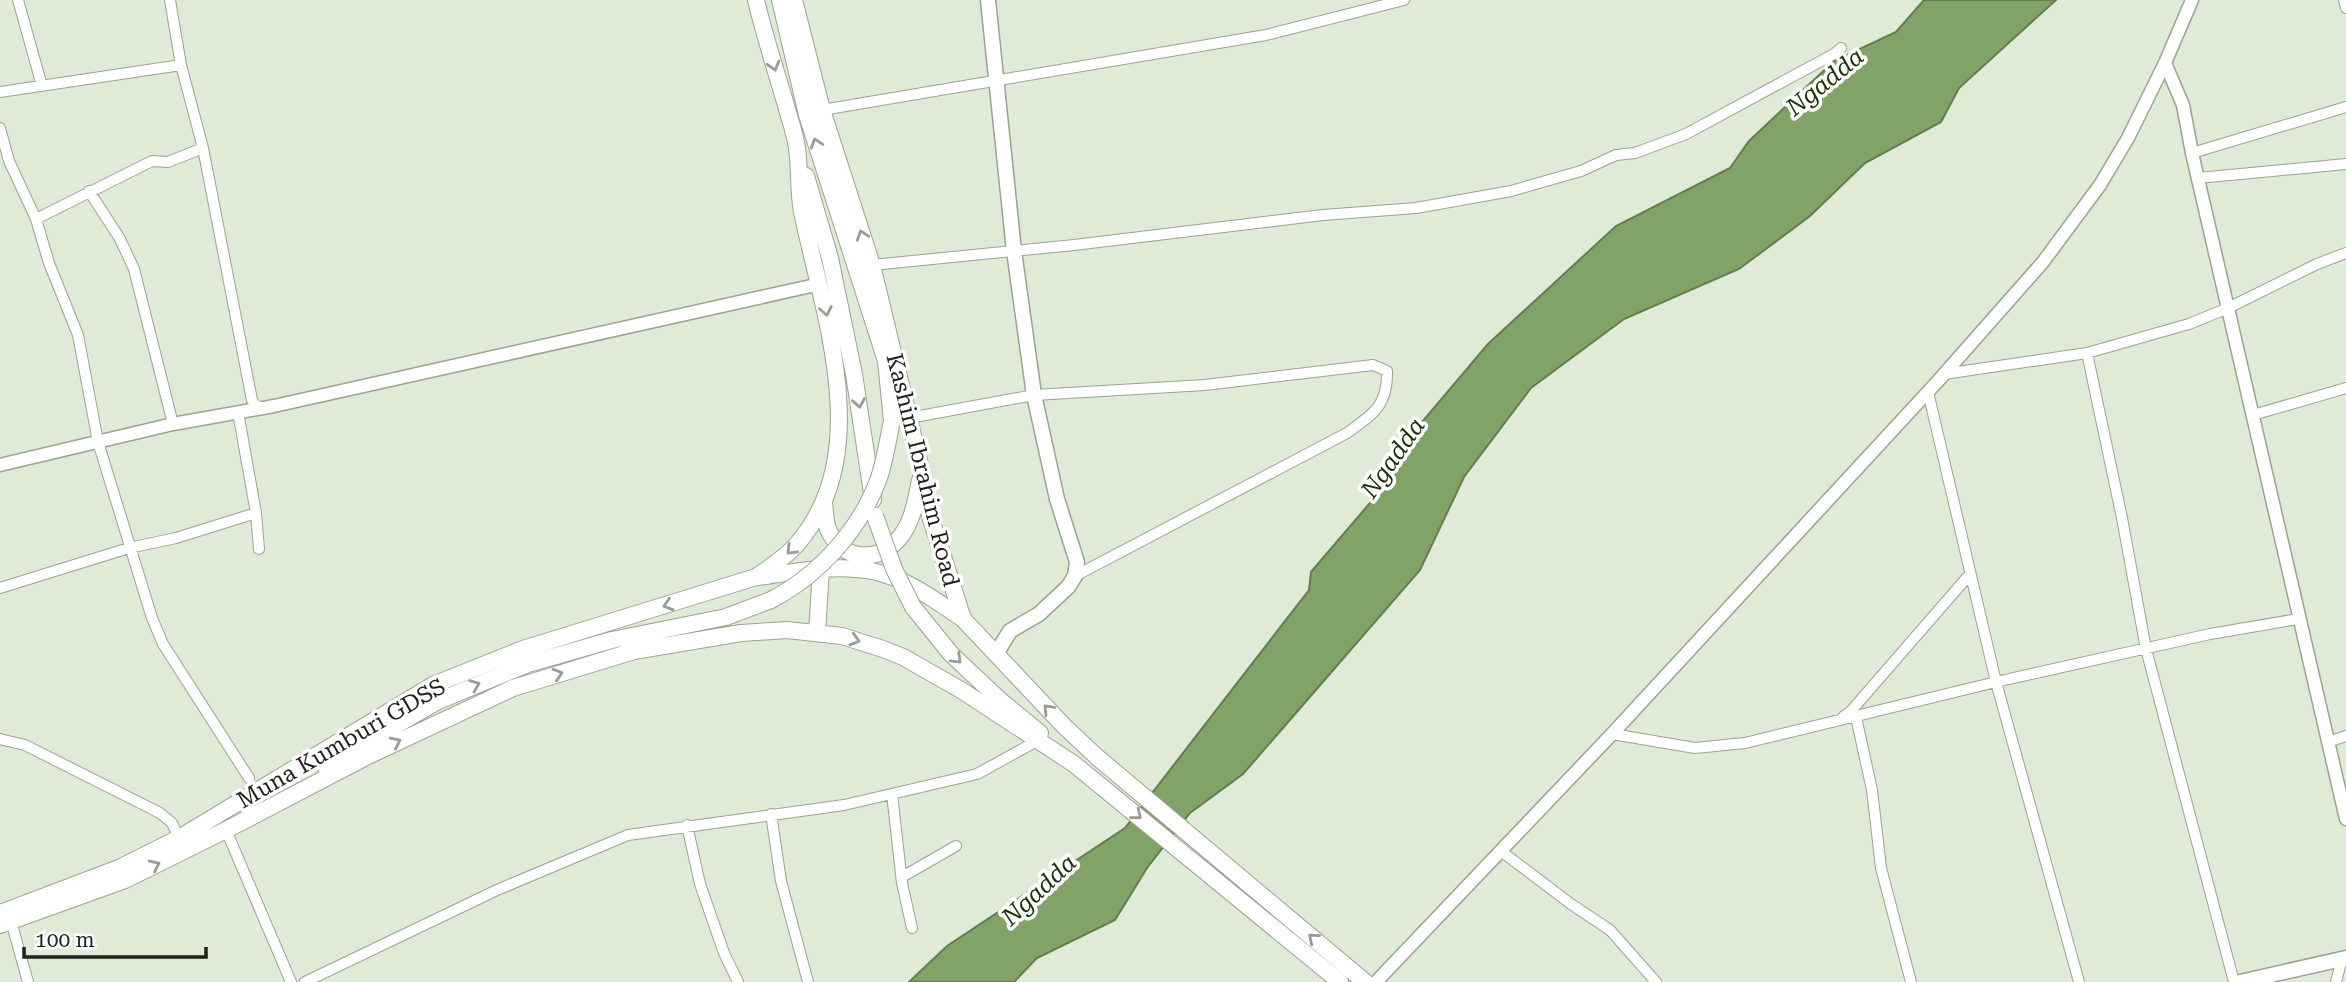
<svg xmlns="http://www.w3.org/2000/svg" width="2346" height="982" font-family="'Roboto Serif',serif">
<style>
.water{fill:#81a368;stroke:#637c51;stroke-width:2}
.lines{fill:none;stroke-linecap:round;stroke-linejoin:round}
.minor-casing{stroke:#99a491;stroke-width:12}
.tertiary-casing{stroke:#99a491;stroke-width:15}
.secondary-casing{stroke:#99a491;stroke-width:17}
.trunk-casing{stroke:#99a491;stroke-width:18}
.minor{stroke:#fff;stroke-width:10}
.tertiary{stroke:#fff;stroke-width:12}
.secondary{stroke:#fff;stroke-width:14}
.trunk{stroke:#fff;stroke-width:16}
.trunk-bridge-casing{stroke:#99a491;stroke-width:18;stroke-linecap:butt}
.trunk-bridge{stroke:#fff;stroke-width:16}
.oneway{stroke:#9a9c98}
.labels{text-anchor:middle;stroke-width:7;stroke-linejoin:round;paint-order:stroke}
.street-label{font-size:23px;fill:#1e221b;stroke:#fff}
.water-label{font-size:24px;font-style:italic;fill:#1c3206;stroke:#fff}
</style>
<rect width="100%" height="100%" fill="#dfebd7"/>
<!-- water -->
<path class="water" d="M 1924,0 L 2056,0 L 1959,88 L 1941,122 L 1865,163 L 1810,216 L 1739,269 L 1624,319 L 1531,388 L 1464,477 L 1420,570 L 1243,774 L 1190,813 L 1147,868 L 1115,920 L 1037,958 L 1014,982 L 909,982 L 947,946 L 1125,828 L 1309,590 L 1311,572 L 1399,469 L 1411,435 L 1488,344 L 1616,226 L 1730,168 L 1749,141 L 1834,61 L 1896,32 Z"/>
<g class="lines">
<defs>
<path id="minor" d="M 18,0 L 42,86
M 170,0 L 181,65 L 203,148 L 252,400 L 255,405 L 263,408
M 2344,0 L 2346,8
M 0,92 L 181,65
M 822,110 L 1266,35 L 1404,0
M 0,128 L 9,161 L 36,219 L 49,263 L 78,335 L 98,442 L 152,618 L 163,644 L 249,778
M 2192,153 L 2346,107
M 2198,178 L 2346,164
M 89,191 L 120,239 L 134,269 L 173,424
M 36,219 L 152,161 L 168,162 L 203,148
M 872,265 L 1074,245 L 1323,215 L 1416,208 L 1511,191 L 1581,171 L 1616,155 L 1635,153 L 1686,134 L 1834,54 L 1841,48
M 2087,353 L 2122,518 L 2146,649 L 2234,982
M 1944,374 L 2087,353 L 2189,324 L 2228,308 L 2317,264 L 2346,253
M 1928,392 L 1996,682 L 2079,982
M 238,412 L 256,513 L 259,549
M 2253,415 L 2346,388
M 909,418 L 1034,395 L 1205,385 L 1373,365 L 1387,371 C 1388,406 1373,414 1347,433 L 1075,576
M 0,588 L 129,548 L 176,538 L 256,513
M 1843,717 L 1851,711 L 1970,574
M 1856,717 L 1872,790 L 1881,868 L 1911,982
M 1612,734 L 1695,748 L 1745,743 L 1996,682 L 2210,634 L 2298,619
M 0,739 L 25,745 L 160,813 L 172,823 L 179,838
M 2328,742 L 2346,736
M 892,794 L 902,883 L 912,928
M 771,814 L 781,881 L 808,982
M 687,825 L 700,884 L 724,953 L 738,982
M 226,830 L 291,982
M 1502,852 L 1571,904 L 1610,930 L 1656,982
M 902,877 L 956,846
M 11,921 L 28,982
M 305,982 L 497,890 L 628,835 L 844,805 L 913,789 L 977,774 L 1037,741
M 2336,982 L 2342,959"/>
<path id="tertiary" d="M 2165,63 L 2183,105 L 2192,153 L 2346,819
M 0,465 L 173,424 L 274,406 L 820,284
M 1376,982 L 1612,734 L 1938,381 L 2043,262 L 2100,185 L 2128,138 L 2165,63 L 2192,0"/>
<path id="secondary" d="M 988,0 L 1014,251 L 1034,395 L 1057,499 L 1077,562 L 1075,576 L 1068,587 L 1039,614 L 1010,631 L 996,654
M 2240,982 L 2346,958"/>
<path id="trunk" d="M 780,0 L 807,115 L 886,361 L 892,421
M 794,0 L 822,110 L 872,265 L 919,460 L 930,516 L 963,619 L 1064,726 L 1097,757 L 1365,982
M 806,176 L 830,258 L 854,374 L 873,500
M 824,502 C 825,510 825,521 828,529 C 842,562 880,564 901,536 C 913,520 916,500 920,480
M 758,577 C 795,572 834,564 872,571 C 906,578 935,600 963,619
M 913,607 L 951,654 L 1001,701 L 1040,733
M 817,633 L 821,569
M 325,766 L 438,701 L 528,664 L 612,640 L 726,617 L 771,600
M 0,913 L 119,868 L 179,838 L 433,685 L 523,649 L 756,577 C 770,567 785,558 797,544 C 876,454 823,314 802,212 C 798,191 800,169 797,148 C 795,133 789,117 785,102 C 775,68 764,34 756,0
M 0,925 L 125,880 L 226,830 L 370,755 L 513,688 L 634,651 L 741,633 L 787,630 L 842,636 L 883,649 L 903,657 L 961,690 L 1074,764 L 1340,982"/>
</defs>
<!-- minor casing -->
<use href="#minor" class="minor-casing"/>
<!-- tertiary casing -->
<use href="#tertiary" class="tertiary-casing"/>
<!-- secondary casing -->
<use href="#secondary" class="secondary-casing"/>
<!-- trunk casing -->
<use href="#trunk" class="trunk-casing"/>
<!-- minor -->
<use href="#minor" class="minor"/>
<!-- tertiary -->
<use href="#tertiary" class="tertiary"/>
<!-- secondary -->
<use href="#secondary" class="secondary"/>
<!-- trunk -->
<use href="#trunk" class="trunk"/>
<defs>
<path id="trunk-bridge" d="M 875,516 L 894,569 L 913,607
M 771,600 C 819,575 860,530 879,478 C 885,460 888,439 892,421"/>
</defs>
<!-- trunk-bridge casing -->
<use href="#trunk-bridge" class="trunk-bridge-casing"/>
<!-- trunk-bridge -->
<use href="#trunk-bridge" class="trunk-bridge"/>
</g>
<!-- one-way arrows -->
<defs><path id="oneway-chevron" d="M-2-3.5L2.5 0L-2 3.5" fill="none" stroke-width="1.6" stroke-linecap="round" stroke-linejoin="round" transform="scale(1.75)"/></defs>
<g class="oneway">
<use href="#oneway-chevron" transform="translate(774 66) rotate(74)"/>
<use href="#oneway-chevron" transform="translate(816 143) rotate(-108)"/>
<use href="#oneway-chevron" transform="translate(862 235) rotate(-108)"/>
<use href="#oneway-chevron" transform="translate(826 311) rotate(79)"/>
<use href="#oneway-chevron" transform="translate(859 403) rotate(80)"/>
<use href="#oneway-chevron" transform="translate(791 550) rotate(135)"/>
<use href="#oneway-chevron" transform="translate(668 605) rotate(163)"/>
<use href="#oneway-chevron" transform="translate(855 640) rotate(16)"/>
<use href="#oneway-chevron" transform="translate(957 659) rotate(44)"/>
<use href="#oneway-chevron" transform="translate(558 674) rotate(-17)"/>
<use href="#oneway-chevron" transform="translate(475 685) rotate(-22)"/>
<use href="#oneway-chevron" transform="translate(1048 709) rotate(-134)"/>
<use href="#oneway-chevron" transform="translate(396 742) rotate(-26)"/>
<use href="#oneway-chevron" transform="translate(1137 815) rotate(39)"/>
<use href="#oneway-chevron" transform="translate(155 865) rotate(-26)"/>
<use href="#oneway-chevron" transform="translate(1313 938) rotate(-140)"/>
</g>
<g class="labels">
<!-- street labels -->
<g class="street-label">
<text transform="translate(923 470) rotate(76)" y="8">Kashim Ibrahim Road</text>
<text transform="translate(341 743) rotate(-30)" y="8">Muna Kumburi GDSS</text>
</g>
<!-- water labels -->
<g class="water-label">
<text transform="translate(1825 82) rotate(-39)" y="8">Ngadda</text>
<text transform="translate(1393 458) rotate(-55)" y="8">Ngadda</text>
<text transform="translate(1039 890) rotate(-43)" y="8">Ngadda</text>
</g>
</g>
<!-- scale -->
<path d="M24 947v10h182v-10" fill="none" stroke="#1e221b" stroke-width="3.5"/>
<text x="35" y="947" font-size="21" fill="#1e221b" stroke="#ffffff" stroke-width="5" paint-order="stroke">100 m</text>
</svg>
